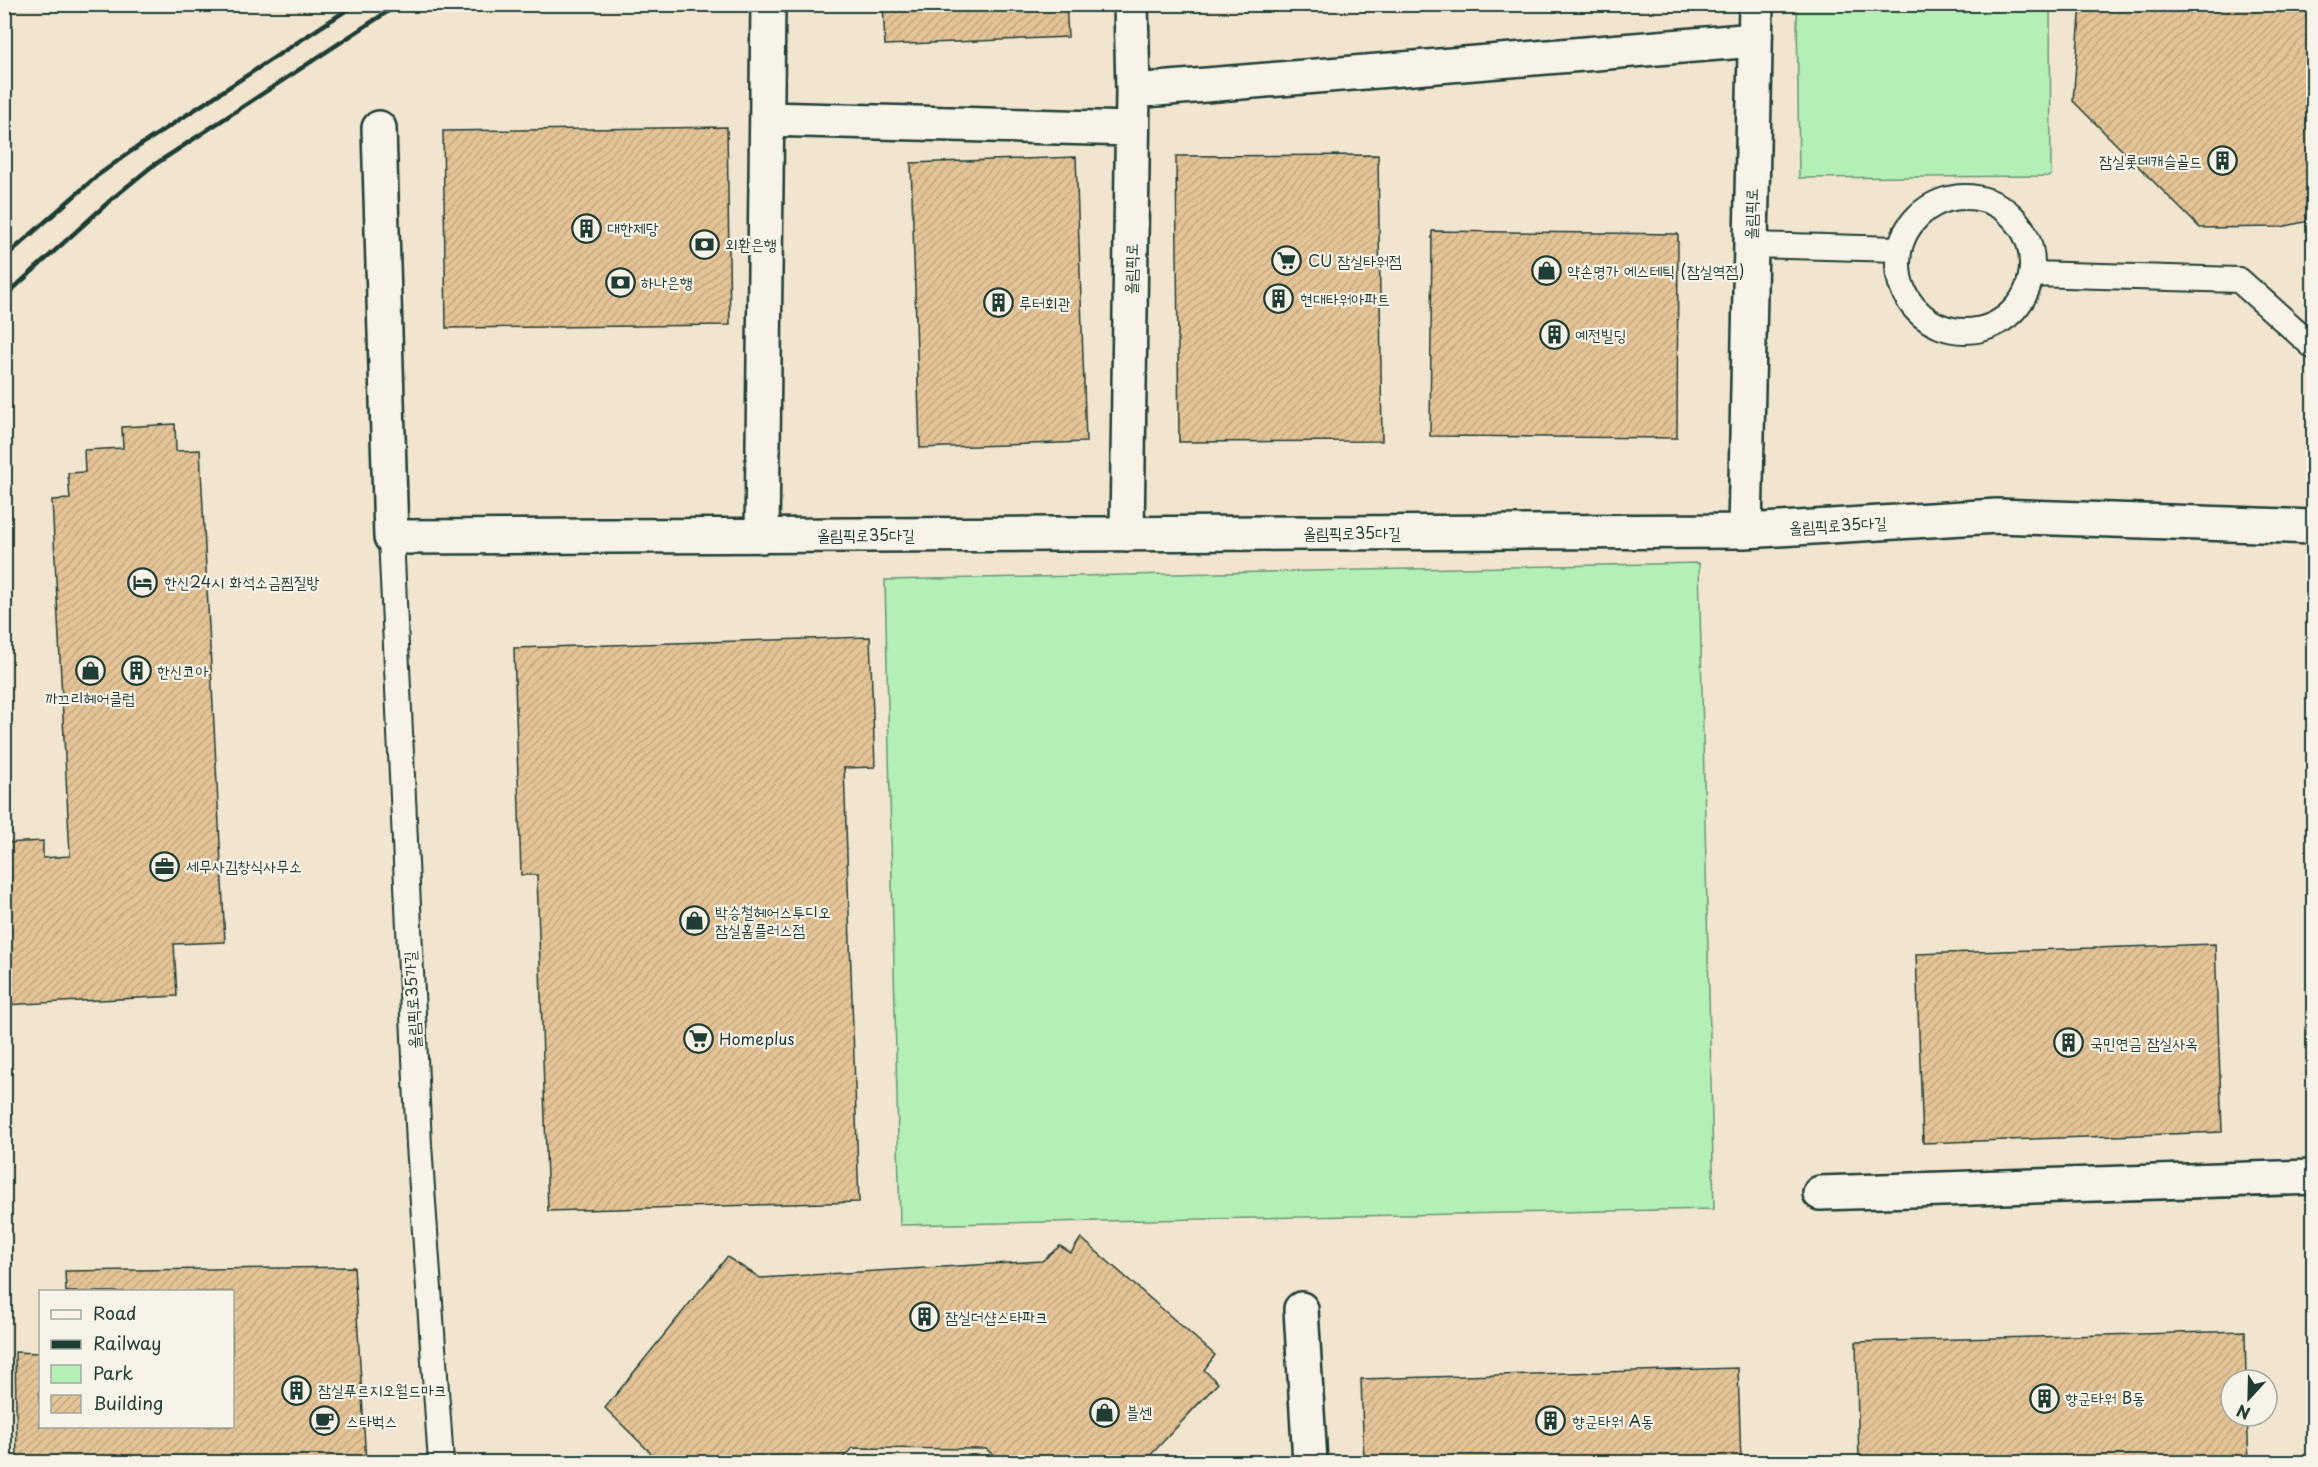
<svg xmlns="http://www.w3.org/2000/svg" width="2318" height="1467" font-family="'Playpen Sans','Poor Story',sans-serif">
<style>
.park{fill:#b4f0b6;stroke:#6a9675;stroke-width:1.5}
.building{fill:url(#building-hatch);stroke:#1f3d34;stroke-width:1.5}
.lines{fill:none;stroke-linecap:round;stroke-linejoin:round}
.lane-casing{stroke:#1f3d34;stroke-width:28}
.street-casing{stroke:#1f3d34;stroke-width:38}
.lane{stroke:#f7f3e8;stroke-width:24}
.street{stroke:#f7f3e8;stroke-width:33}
.rail{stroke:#1f3d34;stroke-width:4.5}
.labels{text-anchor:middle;stroke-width:4.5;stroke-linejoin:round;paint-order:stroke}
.poi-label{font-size:16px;fill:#1f3d34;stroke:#f7f3e8;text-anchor:start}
.street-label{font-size:16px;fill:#1f3d34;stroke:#f7f3e8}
</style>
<defs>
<pattern id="building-hatch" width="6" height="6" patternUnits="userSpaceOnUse" patternTransform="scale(1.5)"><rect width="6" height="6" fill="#e4c396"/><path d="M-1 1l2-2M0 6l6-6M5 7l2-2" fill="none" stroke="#c3a882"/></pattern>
</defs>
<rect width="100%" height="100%" fill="#f1e5cf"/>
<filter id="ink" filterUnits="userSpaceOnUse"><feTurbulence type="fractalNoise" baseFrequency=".0167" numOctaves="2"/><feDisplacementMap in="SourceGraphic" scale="12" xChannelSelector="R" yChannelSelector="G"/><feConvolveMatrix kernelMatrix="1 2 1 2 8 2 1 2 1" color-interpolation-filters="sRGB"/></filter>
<g filter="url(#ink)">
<!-- park -->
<path class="park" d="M 1797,5 L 2050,5 L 2051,176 L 1799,178 Z
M 1699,563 L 1714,1209 L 900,1225 L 885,580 Z"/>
<!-- building -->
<path class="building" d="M 883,4 L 1066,4 L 1068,37 L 885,45 Z
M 2081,4 L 2314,4 L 2314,220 L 2281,227 L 2200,228 L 2073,101 Z
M 727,127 L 730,325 L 446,328 L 443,131 Z
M 1378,155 L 1382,441 L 1179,442 L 1176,156 Z
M 1076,157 L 1086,442 L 920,448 L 911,163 Z
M 1432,231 L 1678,234 L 1677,438 L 1430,436 Z
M 175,424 L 176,451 L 200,450 L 225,942 L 174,944 L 177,996 L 4,1005 L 4,843 L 43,841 L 43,858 L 70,856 L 52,500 L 70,499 L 68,473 L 85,472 L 84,450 L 123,448 L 122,427 Z
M 870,637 L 875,767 L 844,768 L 859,1202 L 548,1211 L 537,875 L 521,875 L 514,648 Z
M 2215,944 L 2222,1132 L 1923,1143 L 1916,954 Z
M 1081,1238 L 1215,1355 L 1204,1370 L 1218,1383 L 1144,1462 L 1002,1462 L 986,1449 L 852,1448 L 839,1462 L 660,1462 L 605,1408 L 727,1257 L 760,1278 L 1042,1261 L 1060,1246 L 1071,1253 Z
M 354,1267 L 366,1462 L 17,1462 L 15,1352 L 40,1353 L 40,1426 L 232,1426 L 232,1292 L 66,1292 L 65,1271 Z
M 2245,1331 L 2246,1380 L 2231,1380 L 2231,1416 L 2247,1416 L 2249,1462 L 1859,1462 L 1856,1342 Z
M 1738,1368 L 1741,1462 L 1364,1462 L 1361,1379 Z"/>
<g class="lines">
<defs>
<path id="lane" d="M1898 264a67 67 0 1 1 134 0a67 67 0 1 1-134 0Z
M 1750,245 L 1898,249
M 2032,274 L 2239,280 L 2314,347
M 391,537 L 419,1145 L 441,1462"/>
<path id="street" d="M 1133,91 L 1755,40
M 767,119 L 1132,129
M 379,128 L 391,537 L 1745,531 L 1997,516 L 2314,527
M 1745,531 L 1756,4
M 1127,534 L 1133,91 L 1131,4
M 762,536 L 768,4
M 1820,1193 L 2314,1177
M 1301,1309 L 1310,1462"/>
</defs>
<!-- lane casing -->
<use href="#lane" class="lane-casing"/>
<!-- street casing -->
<use href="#street" class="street-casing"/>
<!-- lane -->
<use href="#lane" class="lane"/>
<!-- street -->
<use href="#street" class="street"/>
<!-- rail -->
<path class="rail" d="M 4,258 L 97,176 L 130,152 L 356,4
M 4,297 L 113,198 L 151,167 L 399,4"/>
</g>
</g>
<!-- icons -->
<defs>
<symbol id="building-ring" viewBox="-11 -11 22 22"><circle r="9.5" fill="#f7f3e8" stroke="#1f3d34" stroke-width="1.5"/><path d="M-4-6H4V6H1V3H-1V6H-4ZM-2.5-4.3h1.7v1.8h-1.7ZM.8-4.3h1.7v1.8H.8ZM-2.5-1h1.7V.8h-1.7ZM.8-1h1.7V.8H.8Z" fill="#1f3d34"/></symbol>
<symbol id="bank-ring" viewBox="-11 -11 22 22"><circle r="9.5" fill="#f7f3e8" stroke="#1f3d34" stroke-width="1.5"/><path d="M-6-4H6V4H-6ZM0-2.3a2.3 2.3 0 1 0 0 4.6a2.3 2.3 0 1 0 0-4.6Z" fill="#1f3d34"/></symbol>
<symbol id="supermarket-ring" viewBox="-11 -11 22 22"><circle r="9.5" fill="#f7f3e8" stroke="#1f3d34" stroke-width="1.5"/><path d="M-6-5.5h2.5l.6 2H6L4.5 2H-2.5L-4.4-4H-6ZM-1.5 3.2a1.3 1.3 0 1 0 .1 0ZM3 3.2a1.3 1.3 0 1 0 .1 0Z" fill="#1f3d34"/></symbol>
<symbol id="shop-ring" viewBox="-11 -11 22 22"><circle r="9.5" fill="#f7f3e8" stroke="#1f3d34" stroke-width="1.5"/><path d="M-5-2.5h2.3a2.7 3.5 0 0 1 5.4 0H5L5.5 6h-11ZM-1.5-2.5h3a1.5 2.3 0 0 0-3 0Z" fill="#1f3d34"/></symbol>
<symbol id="hotel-ring" viewBox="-11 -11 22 22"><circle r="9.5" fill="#f7f3e8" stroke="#1f3d34" stroke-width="1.5"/><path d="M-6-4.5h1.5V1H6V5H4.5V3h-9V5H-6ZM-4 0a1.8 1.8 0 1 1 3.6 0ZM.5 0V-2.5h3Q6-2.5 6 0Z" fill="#1f3d34"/></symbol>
<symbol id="office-ring" viewBox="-11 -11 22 22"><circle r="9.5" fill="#f7f3e8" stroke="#1f3d34" stroke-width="1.5"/><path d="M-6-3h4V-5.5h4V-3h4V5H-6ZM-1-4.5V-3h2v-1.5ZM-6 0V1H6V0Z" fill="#1f3d34"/></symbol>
<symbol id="cafe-ring" viewBox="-11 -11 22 22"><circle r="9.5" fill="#f7f3e8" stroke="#1f3d34" stroke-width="1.5"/><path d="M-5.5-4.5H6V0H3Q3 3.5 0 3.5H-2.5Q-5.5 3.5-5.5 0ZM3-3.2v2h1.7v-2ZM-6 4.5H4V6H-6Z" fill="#1f3d34"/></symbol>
</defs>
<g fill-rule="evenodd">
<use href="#building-ring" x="2206" y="144" width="33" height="33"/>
<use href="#building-ring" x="570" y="212" width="33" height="33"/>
<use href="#bank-ring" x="688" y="228" width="33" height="33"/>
<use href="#supermarket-ring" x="1270" y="244" width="33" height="33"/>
<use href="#shop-ring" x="1530" y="254" width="33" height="33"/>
<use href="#bank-ring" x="604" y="266" width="33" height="33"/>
<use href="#building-ring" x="1262" y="282" width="33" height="33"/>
<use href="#building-ring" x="982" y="286" width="33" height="33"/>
<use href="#building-ring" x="1538" y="318" width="33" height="33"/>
<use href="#hotel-ring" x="126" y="566" width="33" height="33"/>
<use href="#shop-ring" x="74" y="654" width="33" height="33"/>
<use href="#building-ring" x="120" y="654" width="33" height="33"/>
<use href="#office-ring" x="148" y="850" width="33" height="33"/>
<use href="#shop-ring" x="678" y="904" width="33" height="33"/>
<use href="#supermarket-ring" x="682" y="1022" width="33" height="33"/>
<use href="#building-ring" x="2052" y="1026" width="33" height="33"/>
<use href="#building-ring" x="908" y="1300" width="33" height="33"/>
<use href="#building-ring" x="280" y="1374" width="33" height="33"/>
<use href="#building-ring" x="2028" y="1382" width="33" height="33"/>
<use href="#shop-ring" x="1088" y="1396" width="33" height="33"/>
<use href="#cafe-ring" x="308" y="1404" width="33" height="33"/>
<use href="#building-ring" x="1534" y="1404" width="33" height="33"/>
</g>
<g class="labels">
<!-- poi labels -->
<g class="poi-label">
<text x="2202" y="167" text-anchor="end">잠실롯데캐슬골드</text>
<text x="607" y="234">대한제당</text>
<text x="725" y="250">외환은행</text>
<text x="1308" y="267">CU 잠실타워점</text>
<text x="1567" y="277">약손명가 에스테틱 (잠실역점)</text>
<text x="641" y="288">하나은행</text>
<text x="1300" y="305">현대타워아파트</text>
<text x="1019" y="309">루터회관</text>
<text x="1575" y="341">예전빌딩</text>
<text x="164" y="588">한신24시 화석소금찜질방</text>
<text x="157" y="677">한신코아</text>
<text x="90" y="704" text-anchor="middle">까끄리헤어클럽</text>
<text x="186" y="872">세무사김창식사무소</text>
<text x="715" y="918">박승철헤어스투디오<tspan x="715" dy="18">잠실홈플러스점</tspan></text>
<text x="719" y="1045">Homeplus</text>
<text x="2090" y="1049">국민연금 잠실사옥</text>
<text x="945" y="1323">잠실더샵스타파크</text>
<text x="318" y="1396">잠실푸르지오월드마크</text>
<text x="2065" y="1404">향군타워 B동</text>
<text x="1126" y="1418">블센</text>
<text x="346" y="1427">스타벅스</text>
<text x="1572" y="1427">향군타워 A동</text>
</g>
<!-- street labels -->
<g class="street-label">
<text transform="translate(1751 214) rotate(-89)" y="6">올림픽로</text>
<text transform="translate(1131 269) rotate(-89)" y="6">올림픽로</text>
<text transform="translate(1838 525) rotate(-3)" y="6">올림픽로35다길</text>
<text x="1352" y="539">올림픽로35다길</text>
<text x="866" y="541">올림픽로35다길</text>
<text transform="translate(412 1000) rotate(-93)" y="6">올림픽로35가길</text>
</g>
</g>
<!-- margin -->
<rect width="2318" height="1467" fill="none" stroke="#f7f3e8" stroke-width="24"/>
<rect x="12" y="12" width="2294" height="1443" fill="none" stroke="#1f3d34" stroke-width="2" filter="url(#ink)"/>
<!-- legend -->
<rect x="39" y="1290" width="195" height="138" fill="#f7f3e8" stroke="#a1aaa0" stroke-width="1.5"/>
<rect x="51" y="1310" width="30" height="9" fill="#f7f3e8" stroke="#a1aaa0" stroke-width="1.5"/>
<text x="93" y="1320" font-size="18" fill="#1f3d34">Road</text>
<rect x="51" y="1340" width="30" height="9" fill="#1f3d34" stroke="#a1aaa0" stroke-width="1.5"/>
<text x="93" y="1350" font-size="18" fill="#1f3d34">Railway</text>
<rect x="51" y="1365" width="30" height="18" fill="#b4f0b6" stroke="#a1aaa0" stroke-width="1.5"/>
<text x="93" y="1380" font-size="18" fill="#1f3d34">Park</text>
<rect x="51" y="1395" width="30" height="18" fill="url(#building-hatch)" stroke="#a1aaa0" stroke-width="1.5"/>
<text x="93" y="1410" font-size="18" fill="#1f3d34">Building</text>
<!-- north arrow -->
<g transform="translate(2249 1398) rotate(202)"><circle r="28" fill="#f7f3e8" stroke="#a1aaa0" stroke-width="1.5"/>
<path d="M0-4.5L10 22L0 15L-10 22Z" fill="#1f3d34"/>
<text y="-9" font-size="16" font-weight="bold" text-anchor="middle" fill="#1f3d34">N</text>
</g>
</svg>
